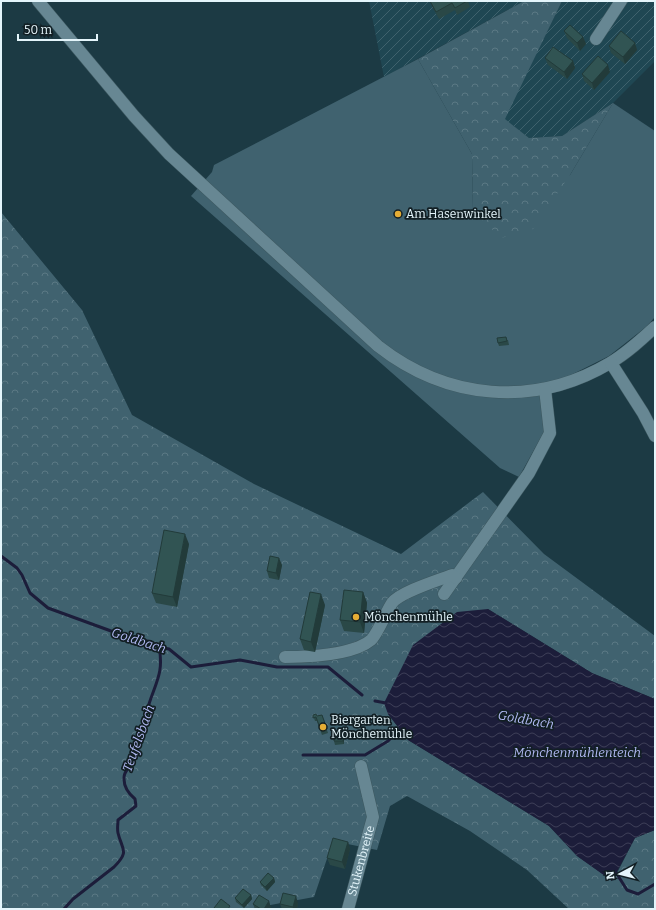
<svg xmlns="http://www.w3.org/2000/svg" width="656" height="910" font-family="Bitter,serif">
<style>
.industrial{fill:url(#industrial-furrows)}
.grass{fill:#40626f}
.forest{fill:url(#forest-crowns)}
.water{fill:url(#water-waves)}
.lines{fill:none;stroke-linecap:round;stroke-linejoin:round}
.stream{stroke:#1c1d3a;stroke-width:3}
.minor-casing{stroke:#3d5860;stroke-width:13}
.minor{stroke:#678793;stroke-width:12}
.wall{fill:#2a4847}
.shaded-wall{fill:#223b3a}
.building{fill:#315453;stroke:#223b3a}
.poi-dot{fill:#e5ad35;stroke:#121f24;stroke-width:1.5}
.labels{text-anchor:middle;stroke-width:3.5;stroke-linejoin:round;paint-order:stroke}
.poi-label{font-size:12px;fill:#e4f5fb;stroke:#121f24;text-anchor:start}
.street-label{font-size:12px;fill:#e4f5fb;stroke:#121f24}
.water-label{font-size:13px;font-style:italic;fill:#b2baf4;stroke:#121f24}
</style>
<defs>
<pattern id="industrial-furrows" width="10" height="10" patternUnits="userSpaceOnUse"><rect width="10" height="10" fill="#1f4753"/><path d="M-1 1l2-2M0 10L10 0M9 11l2-2" fill="none" stroke="#3f626d"/></pattern>
<pattern id="forest-crowns" width="20" height="18" patternUnits="userSpaceOnUse"><rect width="20" height="18" fill="#40626f"/><path d="M2 6a3 3 0 1 1 6 0M12 15a3 3 0 1 1 6 0" fill="none" stroke="#5b7984"/></pattern>
<pattern id="water-waves" width="16" height="10" patternUnits="userSpaceOnUse"><rect width="16" height="10" fill="#1c1d3a"/><path d="M0 5q4-4 8 0t8 0" fill="none" stroke="#3d3e57"/></pattern>
</defs>
<rect width="100%" height="100%" fill="#1c3a44"/>
<!-- industrial -->
<path class="industrial" d="M 369,1 L 524,1 L 384,77 Z
M 562,1 L 655,1 L 655,61 L 613,103 L 562,136 L 529,138 L 504,119 Z"/>
<!-- grass -->
<path class="grass" d="M 418,59 L 472,154 L 473,211 L 570,175 L 613,103 L 655,131 L 655,317 L 646,327 L 609,356 L 563,379 L 541,404 L 544,432 L 519,477 L 500,468 L 191,196 L 212,172 L 214,165 Z"/>
<!-- forest -->
<path class="forest" d="M 524,1 L 562,1 L 505,119 L 529,138 L 562,136 L 613,103 L 570,175 L 533,229 L 501,238 L 473,211 L 472,154 L 418,59 Z
M 1,212 L 82,310 L 132,415 L 254,484 L 401,554 L 483,492 L 544,554 L 655,636 L 655,699 L 592,673 L 488,609 L 388,714 L 408,740 L 549,826 L 577,856 L 613,881 L 635,838 L 655,830 L 655,909 L 569,909 L 527,870 L 470,831 L 407,796 L 390,806 L 377,850 L 333,841 L 314,897 L 248,909 L 1,909 Z"/>
<!-- water -->
<path class="water" d="M 488,609 L 592,673 L 655,699 L 655,830 L 635,838 L 612,881 L 577,856 L 549,826 L 408,740 L 388,714 L 384,703 L 413,645 L 457,612 Z"/>
<g class="lines">
<!-- stream -->
<path class="stream" d="M 1,556 L 17,568 L 22,575 L 30,593 L 48,608 L 122,635 L 151,642 L 159,647 L 169,649 L 191,667 L 240,660 L 277,667 L 328,667 L 362,695
M 375,701 L 386,703
M 303,755 L 365,755 L 388,741 L 399,730
M 615,871 L 627,890 L 638,894 L 655,884
M 64,909 L 73,899 L 114,867 C 130,851 122,850 118,833 C 117,829 118,824 118,820 L 136,806 L 135,799 C 129,794 124,788 124,779 C 123,771 131,767 133,760 C 140,742 144,723 149,704 C 156,682 164,672 159,647"/>
<defs>
<g id="minor">
<path d="M 38,1 L 134,116 L 169,154 L 378,346 C 447,400 534,408 610,363 C 627,353 641,340 655,327"/>
<path d="M 596,39 L 621,1"/>
<path d="M 611,363 L 643,413 L 655,436"/>
<path d="M 444,594 L 529,473 L 550,433 L 545,389"/>
<path d="M 285,657 C 308,657 353,655 371,640 C 377,635 386,612 392,603 C 400,592 439,580 452,575 L 456,578"/>
<path id="s1" d="M 348,909 L 373,817 L 361,766"/>
</g>
</defs>
<!-- minor casing -->
<use href="#minor" class="minor-casing"/>
<!-- minor -->
<use href="#minor" class="minor"/>
</g>
<!-- wall -->
<path class="wall" d="M 430,1 L 468,1 L 470,7 L 457,15 L 455,10 L 439,19 L 433,8 Z
M 564,31 L 583,37 L 586,44 L 580,51 L 567,38 Z
M 635,43 L 637,50 L 625,64 L 611,53 L 609,46 Z
M 545,58 L 573,61 L 575,68 L 567,79 L 548,65 Z
M 610,72 L 594,90 L 584,81 L 582,74 Z
M 508,340 L 509,345 L 499,346 L 498,343 Z
M 189,544 L 177,607 L 156,603 L 152,593 Z
M 282,565 L 279,580 L 269,578 L 267,571 Z
M 363,592 L 367,603 L 364,633 L 344,631 L 340,620 Z
M 325,605 L 315,652 L 304,650 L 300,639 Z
M 313,715 L 317,716 L 322,715 L 328,733 L 322,735 L 317,721 L 315,721 Z
M 344,737 L 344,744 L 335,745 L 334,741 Z
M 348,842 L 350,849 L 345,869 L 330,865 L 327,858 Z
M 274,878 L 275,882 L 267,891 L 261,885 L 260,882 Z
M 251,895 L 252,899 L 244,908 L 236,902 L 235,898 Z
M 269,901 L 271,909 L 255,909 L 253,904 Z
M 298,903 L 297,909 L 282,909 L 280,904 Z"/>
<!-- shaded-wall -->
<path class="shaded-wall" d="M 583,37 L 586,44 L 580,51 L 577,43 Z
M 635,43 L 637,50 L 625,64 L 623,57 Z
M 573,61 L 575,68 L 567,79 L 564,72 Z
M 608,65 L 610,72 L 594,90 L 592,83 Z
M 185,534 L 189,544 L 177,607 L 173,597 Z
M 279,558 L 282,565 L 279,580 L 276,573 Z
M 363,592 L 367,603 L 364,633 L 360,622 Z
M 321,594 L 325,605 L 315,652 L 311,642 Z
M 343,734 L 344,737 L 344,744 L 343,741 Z
M 348,842 L 350,849 L 345,869 L 342,862 Z
M 274,878 L 275,882 L 267,891 L 265,887 Z
M 251,895 L 252,899 L 244,908 L 242,905 Z
M 296,896 L 298,903 L 297,909 L 293,909 L 293,907 Z
M 269,901 L 271,909 L 264,909 Z"/>
<!-- building -->
<path class="building" d="M 430,1 L 467,1 L 455,8 L 452,3 L 436,12 Z
M 570,25 L 583,37 L 577,43 L 564,31 Z
M 621,31 L 635,43 L 623,57 L 609,46 Z
M 553,47 L 573,61 L 564,72 L 545,58 Z
M 598,56 L 608,65 L 592,83 L 582,74 Z
M 506,337 L 507,341 L 498,343 L 497,338 Z
M 164,530 L 185,534 L 173,597 L 152,593 Z
M 270,556 L 279,558 L 276,573 L 267,571 Z
M 344,590 L 363,592 L 360,622 L 340,620 Z
M 310,592 L 321,594 L 311,642 L 300,639 Z
M 316,714 L 317,716 L 322,715 L 327,729 L 321,731 L 316,717 L 313,718 L 313,715 Z
M 334,734 L 343,734 L 343,741 L 334,741 Z
M 333,838 L 348,842 L 342,862 L 327,858 Z
M 268,873 L 274,878 L 265,887 L 260,882 Z
M 243,889 L 251,895 L 242,905 L 235,898 Z
M 283,893 L 296,896 L 293,907 L 280,904 Z
M 259,895 L 269,901 L 264,909 L 261,909 L 253,904 Z
M 221,899 L 230,906 L 228,909 L 216,909 L 214,908 Z"/>
<!-- markers -->
<g class="poi-dot">
<circle cx="398" cy="214" r="4"/>
<circle cx="356" cy="617" r="4"/>
<circle cx="323" cy="727" r="4"/>
</g>
<g class="labels">
<!-- poi labels -->
<g class="poi-label">
<text x="406" y="218">Am Hasenwinkel</text>
<text x="364" y="621">Mönchenmühle</text>
<text x="331" y="724">Biergarten<tspan x="331" dy="14">Mönchemühle</tspan></text>
</g>
<!-- street labels -->
<g class="street-label">
<text dy="4" stroke="none"><textPath href="#s1" startOffset="50">Stukenbreite</textPath></text>
</g>
<!-- water labels -->
<g class="water-label">
<text transform="translate(139 640) rotate(18)" y="5">Goldbach</text>
<text transform="translate(526 719) rotate(10)" y="5">Goldbach</text>
<text transform="translate(138 738) rotate(-70)" y="5">Teufelsbach</text>
<text x="577" y="757">Mönchenmühlenteich</text>
</g>
</g>
<!-- border -->
<rect width="656" height="910" fill="none" stroke="#e4f5fb" stroke-width="4"/>
<!-- north arrow -->
<g transform="translate(620 874) rotate(263)" stroke="#121f24" stroke-width="3" paint-order="stroke">
<path d="M0-3L7 15L0 10L-7 15Z" fill="#e4f5fb"/>
<text y="-6" font-size="11" font-weight="bold" text-anchor="middle" fill="#e4f5fb">N</text>
</g>
<!-- scale -->
<path d="M18 34v6h79v-6" fill="none" stroke="#e4f5fb" stroke-width="2"/>
<text x="24" y="34" font-size="12" fill="#e4f5fb" stroke="#121f24" stroke-width="3" paint-order="stroke">50 m</text>
</svg>
